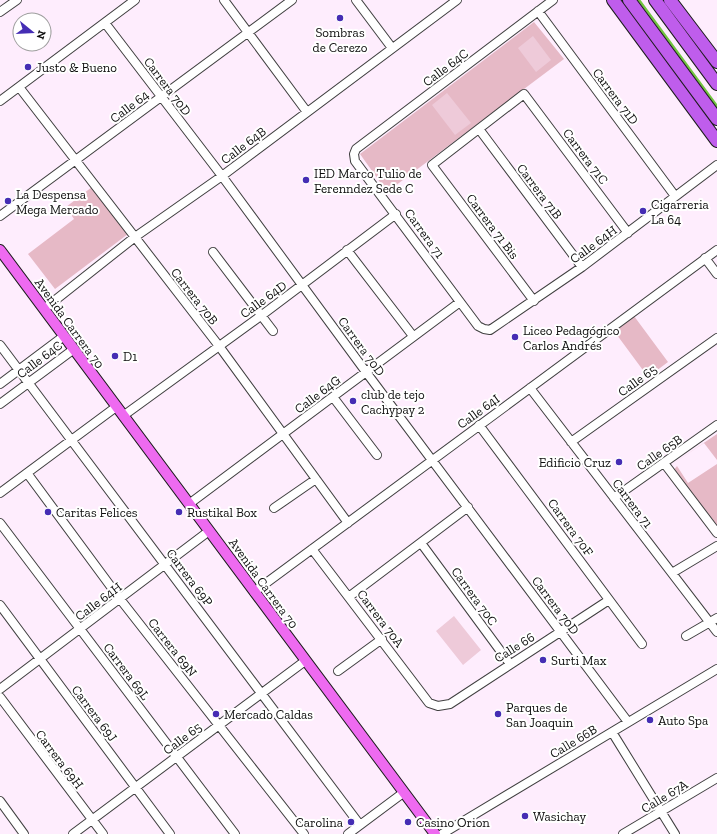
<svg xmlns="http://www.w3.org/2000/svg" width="717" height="834" font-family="'Zilla Slab',serif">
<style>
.green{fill:#e6b9c6}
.pitch{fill:#eecad9}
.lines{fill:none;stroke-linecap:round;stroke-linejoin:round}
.stream{stroke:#72c540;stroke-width:2.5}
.minor-casing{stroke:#3f3f3f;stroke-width:10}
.major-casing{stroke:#1d1d1d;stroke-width:12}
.highway-casing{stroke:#1d1d1d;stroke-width:14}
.minor{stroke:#fff;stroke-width:8}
.major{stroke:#ee6af0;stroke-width:10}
.highway{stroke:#bf5dec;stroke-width:12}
.poi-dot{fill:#452db4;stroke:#fff;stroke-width:1.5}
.labels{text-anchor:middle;stroke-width:4;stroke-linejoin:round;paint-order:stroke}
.poi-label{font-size:13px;fill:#0c0c0c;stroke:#fff;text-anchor:start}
.street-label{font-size:13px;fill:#0c0c0c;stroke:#fff}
</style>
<rect width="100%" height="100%" fill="#feedfd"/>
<!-- green -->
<path class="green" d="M 534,22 L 564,59 L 387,192 L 360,154 Z
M 92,187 L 128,234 L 55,289 L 28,254 L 74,219 L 66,207 Z
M 634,316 L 668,362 L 648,377 L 614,331 Z
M 717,434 L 717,460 L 704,443 L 671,465 Z
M 717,464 L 717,531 L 673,471 L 677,466 L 688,483 Z"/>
<!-- pitch -->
<path class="pitch" d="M 533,36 L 551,60 L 536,72 L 518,48 Z
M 447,93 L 471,123 L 455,135 L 432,105 Z
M 454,616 L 481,650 L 463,665 L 436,631 Z"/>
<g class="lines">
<!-- stream -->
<path class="stream" d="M 639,0 L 717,106"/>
<defs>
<path id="minor" d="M 224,0 L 307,112
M 356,0 L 392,48
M 553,0 L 356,149 L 354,154 L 355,161 L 478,326 L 484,329 L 490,330 L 582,267 L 717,165
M 538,11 L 675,196
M 0,12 L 17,0
M 105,23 L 222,176 L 366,372 L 628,722
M 19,87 L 219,346 L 348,523
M 0,101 L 135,0
M 479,129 L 582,267
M 0,216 L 292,0
M 347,250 L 413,336
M 213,252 L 273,331
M 705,258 L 717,274
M 534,301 L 432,165 L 524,94 L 628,233
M 44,309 L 135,237 L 222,176 L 457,0
M 0,345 L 360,825
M 0,384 L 64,336
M 530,388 L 717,632
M 333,397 L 377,455
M 0,404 L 74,349
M 123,416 L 262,315 L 396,214
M 479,425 L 642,644
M 571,442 L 717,338
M 664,463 L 717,533
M 27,473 L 120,599 L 304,834
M 0,493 L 116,407
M 614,498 L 717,425
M 189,504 L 460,302
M 274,508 L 316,479
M 0,523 L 235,834
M 421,543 L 510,664
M 312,549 L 429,703 L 438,706 L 450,704 L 609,600
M 672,573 L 717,546
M 254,592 L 717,250
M 350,596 L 468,507
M 0,605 L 170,834
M 686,636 L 717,618
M 338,671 L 382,639
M 0,689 L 209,531
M 0,697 L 103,834
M 612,732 L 675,834
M 0,801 L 24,834
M 73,834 L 305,661
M 348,834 L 403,793
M 442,834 L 717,669
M 623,834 L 717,778"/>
<path id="major" d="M 0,250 L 435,834"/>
<path id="highway" d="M 613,0 L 717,141
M 629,0 L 717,119
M 655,0 L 717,84
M 670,0 L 717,62"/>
</defs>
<!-- minor casing -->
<use href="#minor" class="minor-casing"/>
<!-- major casing -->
<use href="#major" class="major-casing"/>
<!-- highway casing -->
<use href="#highway" class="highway-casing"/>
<!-- minor -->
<use href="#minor" class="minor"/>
<!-- major -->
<use href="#major" class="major"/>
<!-- highway -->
<use href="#highway" class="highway"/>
</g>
<!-- markers -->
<g class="poi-dot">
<circle cx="340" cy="18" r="4"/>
<circle cx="28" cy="67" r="4"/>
<circle cx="306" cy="180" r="4"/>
<circle cx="8" cy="201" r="4"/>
<circle cx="643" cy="211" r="4"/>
<circle cx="515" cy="337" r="4"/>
<circle cx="115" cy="356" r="4"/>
<circle cx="353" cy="401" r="4"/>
<circle cx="619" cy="462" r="4"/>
<circle cx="48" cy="512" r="4"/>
<circle cx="179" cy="512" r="4"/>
<circle cx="543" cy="660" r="4"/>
<circle cx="216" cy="714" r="4"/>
<circle cx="498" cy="714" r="4"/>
<circle cx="650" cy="720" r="4"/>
<circle cx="525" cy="816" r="4"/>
<circle cx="351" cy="822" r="4"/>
<circle cx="408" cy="822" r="4"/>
</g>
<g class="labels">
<!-- poi labels -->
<g class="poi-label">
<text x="340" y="37" text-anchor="middle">Sombras<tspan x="340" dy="15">de Cerezo</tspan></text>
<text x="36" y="72">Justo &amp; Bueno</text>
<text x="314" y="178">IED Marco Tulio de<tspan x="314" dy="15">Ferenndez Sede C</tspan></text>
<text x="16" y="199">La Despensa<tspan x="16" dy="15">Mega Mercado</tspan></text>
<text x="651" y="209">Cigarreria<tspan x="651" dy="15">La 64</tspan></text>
<text x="523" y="335">Liceo Pedagógico<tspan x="523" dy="15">Carlos Andrés</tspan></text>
<text x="123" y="361">D1</text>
<text x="361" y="399">club de tejo<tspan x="361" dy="15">Cachypay 2</tspan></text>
<text x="611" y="467" text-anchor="end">Edificio Cruz</text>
<text x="56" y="517">Caritas Felices</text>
<text x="187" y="517">Rustikal Box</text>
<text x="551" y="665">Surti Max</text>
<text x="506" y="712">Parques de<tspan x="506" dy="15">San Joaquin</tspan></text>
<text x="224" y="719">Mercado Caldas</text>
<text x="658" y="725">Auto Spa</text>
<text x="533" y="821">Wasichay</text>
<text x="343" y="827" text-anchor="end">Carolina</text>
<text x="416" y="827">Casino Orion</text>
</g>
<!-- street labels -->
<g class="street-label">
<text transform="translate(445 67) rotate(-37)" y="5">Calle 64C</text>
<text transform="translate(168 86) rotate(53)" y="5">Carrera 70D</text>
<text transform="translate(616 96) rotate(53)" y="5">Carrera 71D</text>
<text transform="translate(129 106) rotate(-37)" y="5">Calle 64</text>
<text transform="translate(243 145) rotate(-37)" y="5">Calle 64B</text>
<text transform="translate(586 156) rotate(53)" y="5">Carrera 71C</text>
<text transform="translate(540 191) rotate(53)" y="5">Carrera 71B</text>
<text transform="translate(493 226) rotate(53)" y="5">Carrera 71 Bis</text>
<text transform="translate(425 233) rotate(54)" y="5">Carrera 71</text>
<text transform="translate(593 244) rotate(-36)" y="5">Calle 64H</text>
<text transform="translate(195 296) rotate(52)" y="5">Carrera 70B</text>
<text transform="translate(263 299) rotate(-36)" y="5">Calle 64D</text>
<text transform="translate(70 323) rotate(54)" y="5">Avenida Carrera 70</text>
<text transform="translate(362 346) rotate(54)" y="5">Carrera 70D</text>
<text transform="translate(39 359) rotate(-37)" y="5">Calle 64C</text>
<text transform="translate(637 380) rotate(-36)" y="5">Calle 65</text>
<text transform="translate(317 394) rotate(-37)" y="5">Calle 64G</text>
<text transform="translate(478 411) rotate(-36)" y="5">Calle 64I</text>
<text transform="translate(659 452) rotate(-35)" y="5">Calle 65B</text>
<text transform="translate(633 503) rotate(53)" y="5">Carrera 71</text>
<text transform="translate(571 527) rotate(54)" y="5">Carrera 70F</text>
<text transform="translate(190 577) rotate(53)" y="5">Carrera 69P</text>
<text transform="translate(264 583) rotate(54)" y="5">Avenida Carrera 70</text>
<text transform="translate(475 596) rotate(54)" y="5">Carrera 70C</text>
<text transform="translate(98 601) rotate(-37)" y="5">Calle 64H</text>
<text transform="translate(556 605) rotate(53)" y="5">Carrera 70D</text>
<text transform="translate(381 618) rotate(53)" y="5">Carrera 70A</text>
<text transform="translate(173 647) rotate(52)" y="5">Carrera 69N</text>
<text transform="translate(514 647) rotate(-32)" y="5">Calle 66</text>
<text transform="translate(127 671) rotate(53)" y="5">Carrera 69L</text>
<text transform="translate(95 713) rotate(53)" y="5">Carrera 69J</text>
<text transform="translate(182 738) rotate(-37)" y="5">Calle 65</text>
<text transform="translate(573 741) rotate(-31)" y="5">Calle 66B</text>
<text transform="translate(60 759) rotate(53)" y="5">Carrera 69H</text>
<text transform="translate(664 796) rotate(-31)" y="5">Calle 67A</text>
</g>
</g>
<!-- north arrow -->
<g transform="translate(32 32) rotate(108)"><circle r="19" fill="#ffffff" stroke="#9e9e9e"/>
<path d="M0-3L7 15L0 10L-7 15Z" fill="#452db4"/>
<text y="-6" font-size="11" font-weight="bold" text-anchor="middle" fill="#0c0c0c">N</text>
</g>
</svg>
